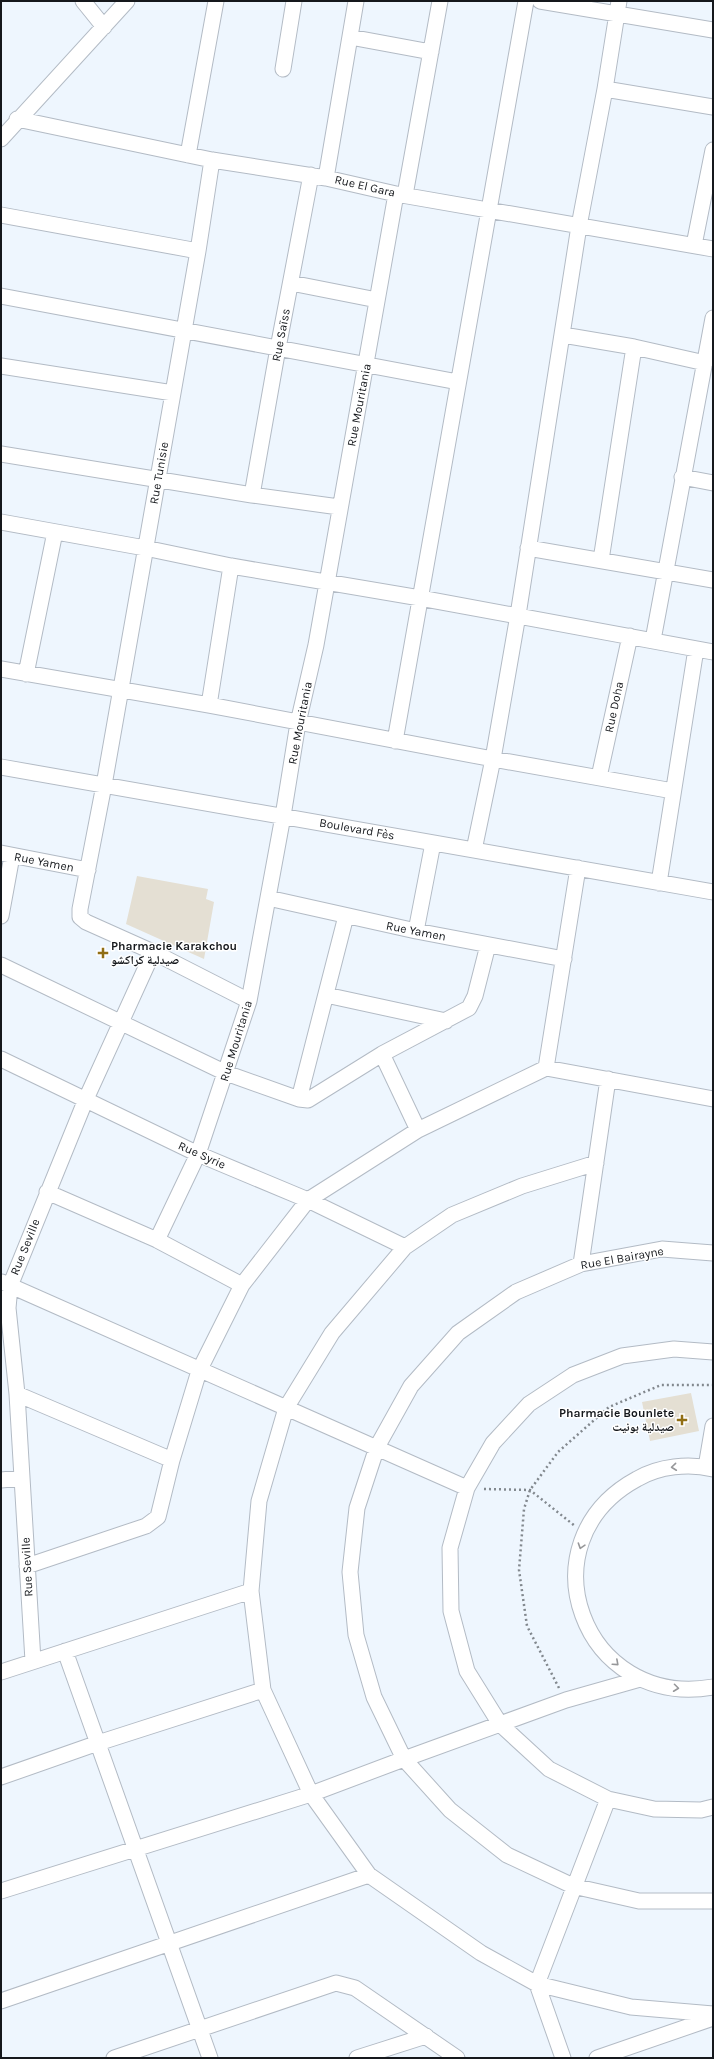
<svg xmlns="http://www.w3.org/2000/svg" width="714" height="2059" font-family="Karla,'Noto Naskh Arabic',sans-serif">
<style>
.building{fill:#e4dfd3}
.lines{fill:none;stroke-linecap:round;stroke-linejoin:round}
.street-casing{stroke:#b3bbc5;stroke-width:17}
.path{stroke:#82888e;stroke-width:2.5;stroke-dasharray:2 3;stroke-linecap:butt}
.street{stroke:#fff;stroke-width:15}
.oneway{stroke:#969799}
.poi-dot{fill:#916e14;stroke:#fff;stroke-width:1.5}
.labels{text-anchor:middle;stroke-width:3;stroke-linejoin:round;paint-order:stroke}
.street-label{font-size:12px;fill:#15181c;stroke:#fff}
.poi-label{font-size:12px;font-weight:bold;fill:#15181c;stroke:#fff;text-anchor:start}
</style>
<rect width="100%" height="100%" fill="#eef6fe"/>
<!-- building -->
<path class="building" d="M 137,876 L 208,889 L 206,899 L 214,902 L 204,959 L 126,924 Z
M 691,1393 L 699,1431 L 650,1441 L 642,1402 Z"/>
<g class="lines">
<defs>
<path id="street" d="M 83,1 L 104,27
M 540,1 L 713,30
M 350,37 L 431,52
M 283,69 L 294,1
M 605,89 L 713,107
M 17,119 L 212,160 L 326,178 L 396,194 L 713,249
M 1,139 L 127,1
M 188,155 L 216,1
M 212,160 L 198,251 L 104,785 L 80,909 L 80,917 L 86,922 L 153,952 L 249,1001
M 326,178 L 356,1
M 405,195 L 440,1
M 1,215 L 198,251
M 694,245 L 713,150
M 291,283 L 377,300
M 1,296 L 458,382
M 563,335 L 634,347 L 705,363
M 1,366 L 173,393
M 1,454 L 252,495 L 339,507
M 682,477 L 713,483
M 252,495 L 278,348 L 311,175
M 1,522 L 145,548 L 231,566 L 420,598 L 713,652
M 528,548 L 713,580
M 601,560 L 634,347
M 653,640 L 713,318
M 1,669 L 209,705 L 493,759 L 673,791
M 26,674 L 55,532
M 209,705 L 231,566
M 395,741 L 526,1
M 1,767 L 713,892
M 599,777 L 630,636
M 474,850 L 493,759 L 518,615 L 579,226 L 605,89 L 619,1
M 1,853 L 88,870
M 659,883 L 696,649
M 268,898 L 416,931 L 564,959
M 1,916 L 12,856
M 416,931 L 433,843
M 1,965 L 226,1073 L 299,1099 L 308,1100 L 382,1054 L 469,1008 L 475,996 L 488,945
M 326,995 L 446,1021
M 382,1054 L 418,1130
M 1,1059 L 198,1154 L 308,1200 L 405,1247
M 546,1068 L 578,868
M 299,1099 L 346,916
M 596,1163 L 522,1186 L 452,1215 L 405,1247 L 332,1333 L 286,1408 L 259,1501 L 251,1591 L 263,1690 L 311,1794 L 369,1875 L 481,1953 L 537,1984 L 631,2007 L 713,2014
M 47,1192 L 157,1240 L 242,1285
M 157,1240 L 198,1154 L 249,1001 L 283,816 L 298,723 L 316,645 L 396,194
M 713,1253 L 662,1249 L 581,1264 L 516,1292 L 458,1333 L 411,1386 L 377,1447 L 357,1508 L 350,1572 L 356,1635 L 374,1697 L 404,1759 L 450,1810 L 507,1855 L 573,1886 L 639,1901 L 713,1901
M 581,1264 L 608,1079
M 2,1282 L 467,1488
M 713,1352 L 674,1349 L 622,1356 L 573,1375 L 529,1404 L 493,1443 L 467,1488 L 450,1548 L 451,1611 L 467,1671 L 500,1724 L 549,1769 L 608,1799 L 654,1809 L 701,1810 L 713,1807
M 17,1394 L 172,1460
M 706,1467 L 713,1426
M 713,1469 C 689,1463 659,1466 637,1479 C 521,1542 583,1710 713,1687
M 1,1480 L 22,1478
M 27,1566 L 146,1526 L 158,1517 L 172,1460 L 199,1371 L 242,1285 L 308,1200 L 418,1130 L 546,1068 L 713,1099
M 65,1651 L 210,2058
M 33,1661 L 17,1394 L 8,1308 L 10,1286 L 86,1099 L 153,952
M 1,1672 L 251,1591
M 1,1777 L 98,1743 L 263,1690
M 1,1891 L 311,1794 L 404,1759 L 566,1700 L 640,1679
M 1,2001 L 369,1875
M 114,2058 L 336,1983 L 355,1988 L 457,2058
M 357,2058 L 426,2036
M 563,2058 L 537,1984 L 608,1799
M 597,2058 L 713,2018"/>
</defs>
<!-- street casing -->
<use href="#street" class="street-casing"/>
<!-- path -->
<path class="path" d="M 484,1489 L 530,1490 L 575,1526
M 559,1688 L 527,1626 L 519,1570 L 524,1509 L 530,1490 L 558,1452 L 609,1407 L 661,1385 L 713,1385"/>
<!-- street -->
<use href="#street" class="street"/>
</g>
<!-- one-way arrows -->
<defs><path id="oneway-chevron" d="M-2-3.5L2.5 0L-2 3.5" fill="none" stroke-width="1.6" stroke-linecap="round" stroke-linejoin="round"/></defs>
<g class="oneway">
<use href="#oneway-chevron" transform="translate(674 1467) rotate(174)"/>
<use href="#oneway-chevron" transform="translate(581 1546) rotate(108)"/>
<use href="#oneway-chevron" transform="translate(616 1663) rotate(42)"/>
<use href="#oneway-chevron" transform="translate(676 1688) rotate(7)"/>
</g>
<!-- markers -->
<g class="poi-dot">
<path d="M101 947h4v4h4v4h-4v4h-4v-4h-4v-4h4z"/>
<path d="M680 1414h4v4h4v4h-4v4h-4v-4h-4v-4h4z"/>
</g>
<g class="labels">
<!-- street labels -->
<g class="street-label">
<text transform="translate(365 186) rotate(13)" y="4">Rue El Gara</text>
<text transform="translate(281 335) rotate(-79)" y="4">Rue Saïss</text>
<text transform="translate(359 405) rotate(-79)" y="4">Rue Mouritania</text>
<text transform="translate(159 473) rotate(-80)" y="4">Rue Tunisie</text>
<text transform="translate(614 707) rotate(-78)" y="4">Rue Doha</text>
<text transform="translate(300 723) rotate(-79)" y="4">Rue Mouritania</text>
<text transform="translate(357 829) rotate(10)" y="4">Boulevard Fès</text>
<text transform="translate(44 862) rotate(11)" y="4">Rue Yamen</text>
<text transform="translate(416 931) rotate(11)" y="4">Rue Yamen</text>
<text transform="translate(236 1041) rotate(-73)" y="4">Rue Mouritania</text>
<text transform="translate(202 1155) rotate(24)" y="4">Rue Syrie</text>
<text transform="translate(25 1247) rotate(-68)" y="4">Rue Seville</text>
<text transform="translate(622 1258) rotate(-10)" y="4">Rue El Bairayne</text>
<text transform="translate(27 1567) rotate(-93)" y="4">Rue Seville</text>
</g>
<!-- poi labels -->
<g class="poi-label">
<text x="111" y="950">Pharmacie Karakchou<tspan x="111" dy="14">صيدلية كراكشو</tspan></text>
<text x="674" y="1417" text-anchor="end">Pharmacie Bounlete<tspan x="674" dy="14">صيدلية بونيت</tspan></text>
</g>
</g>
<!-- border -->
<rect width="714" height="2059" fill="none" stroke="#15181c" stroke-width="4"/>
</svg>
